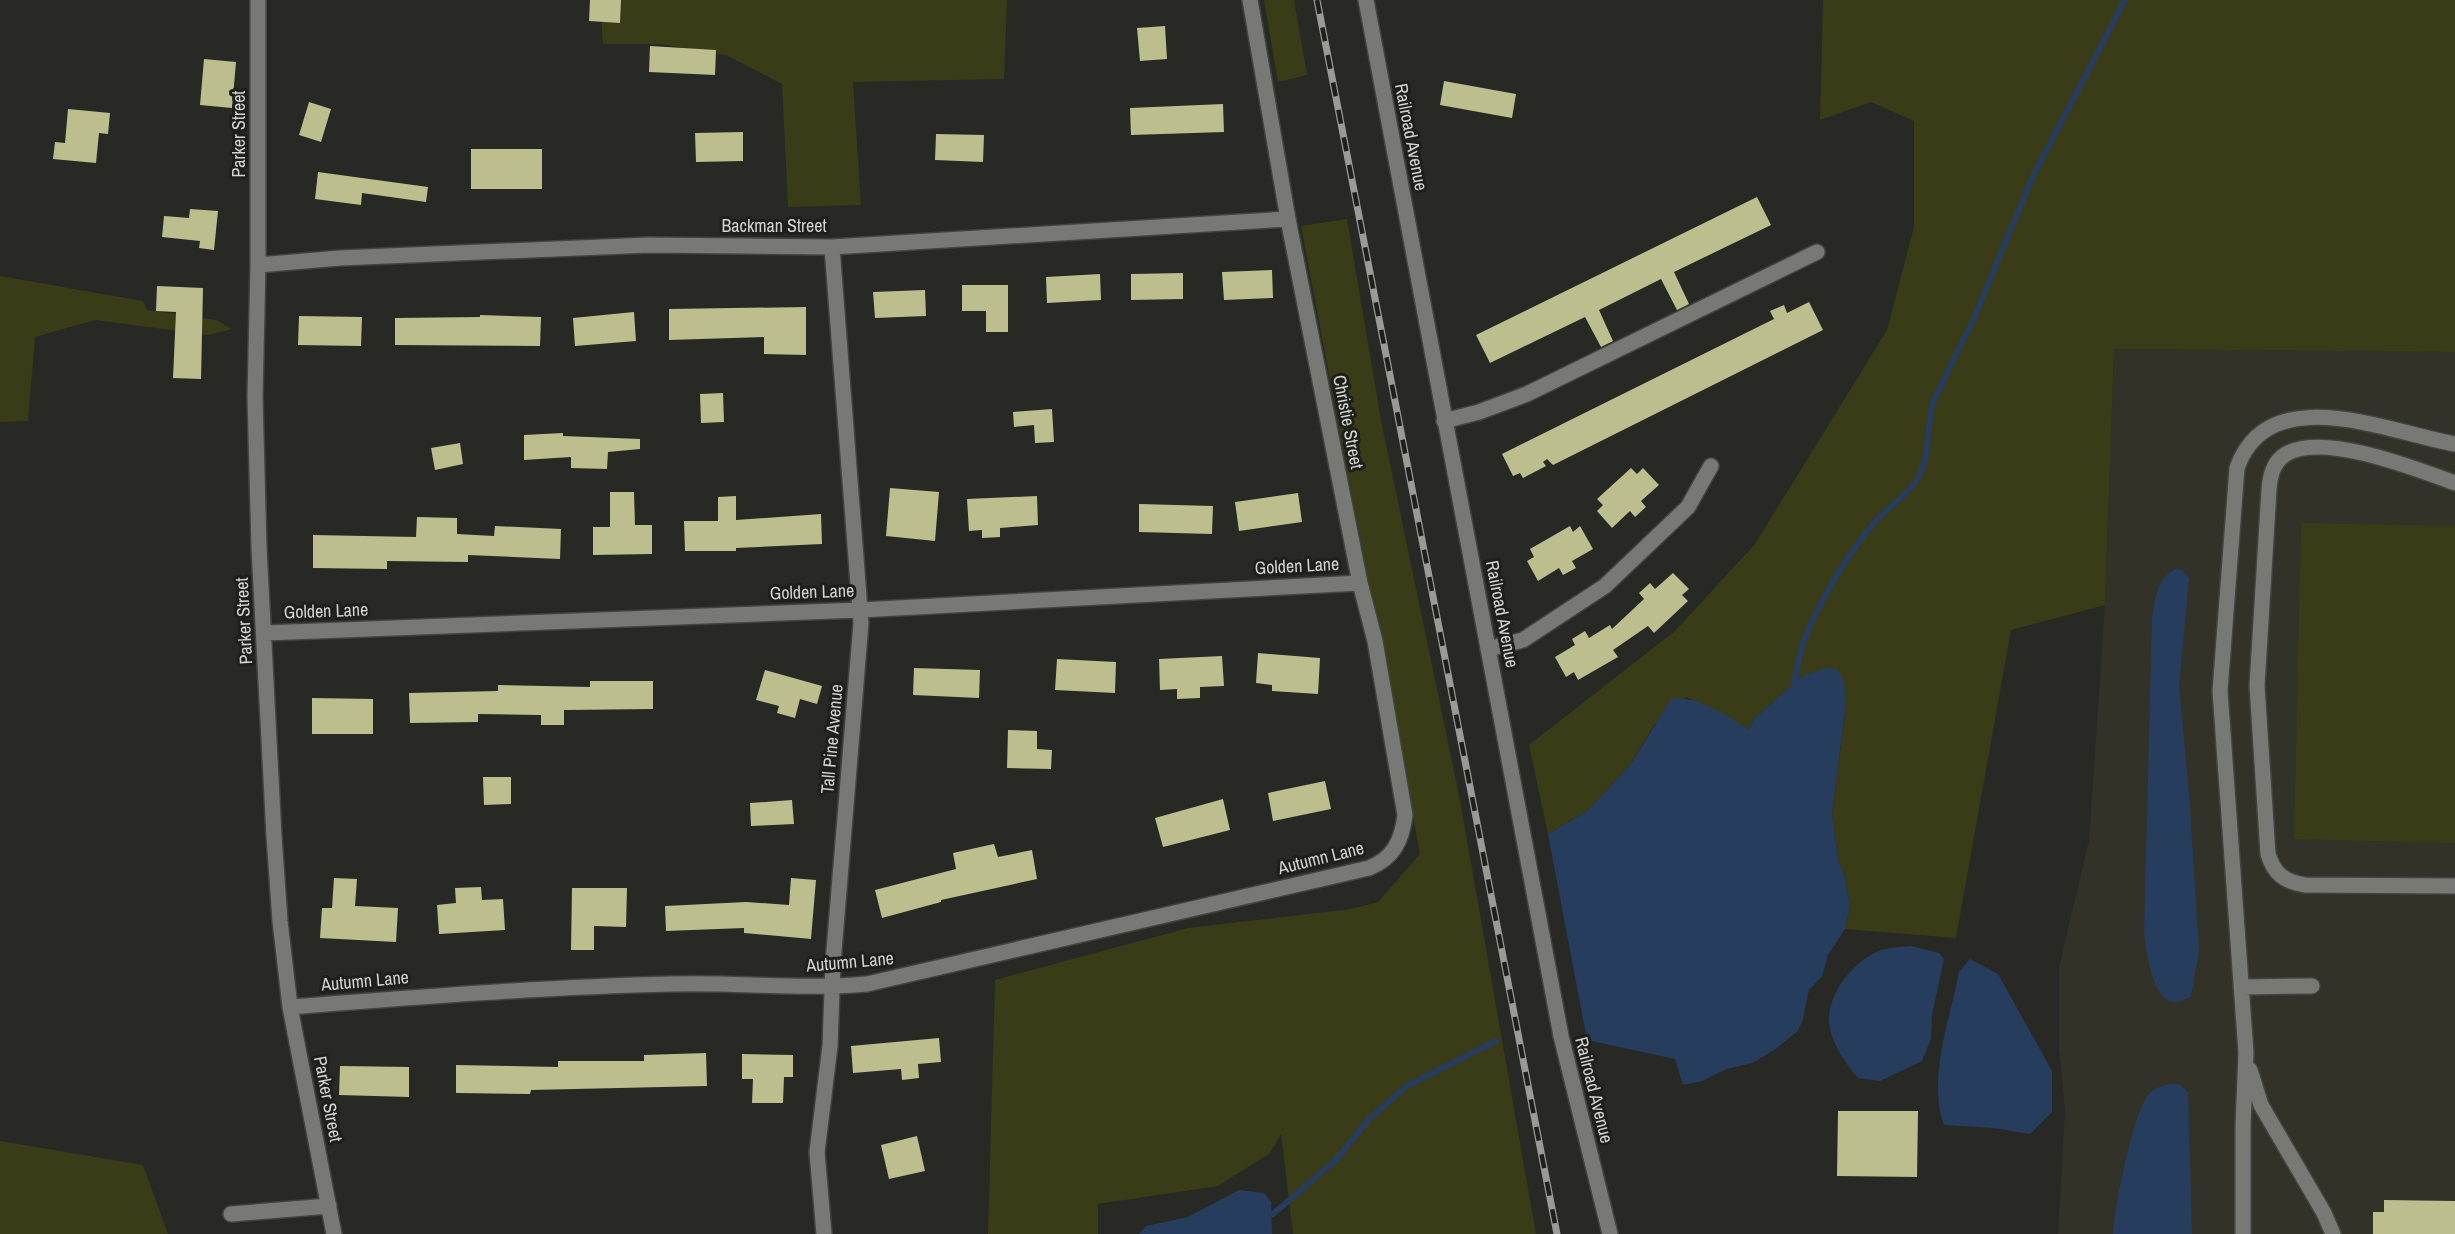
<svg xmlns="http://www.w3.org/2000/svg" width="2455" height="1234" font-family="'Archivo Narrow',sans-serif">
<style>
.built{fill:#323228}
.green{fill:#3a3b17}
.water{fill:#273d5e}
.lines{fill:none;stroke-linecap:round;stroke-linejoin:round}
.stream{stroke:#273d5e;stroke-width:6}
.building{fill:#bcbe8e}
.minor-casing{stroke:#434340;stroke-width:18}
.minor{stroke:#787974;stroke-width:15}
.rail-casing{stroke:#9a9a97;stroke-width:7}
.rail{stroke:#1f1f1b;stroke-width:4.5;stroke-dasharray:14;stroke-linecap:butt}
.labels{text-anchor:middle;stroke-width:6;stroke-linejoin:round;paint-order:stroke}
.street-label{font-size:18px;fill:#d3d3d0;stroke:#1f1f1b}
</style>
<rect width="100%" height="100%" fill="#282925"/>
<!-- built -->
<path class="built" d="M 2114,349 L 2455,352 L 2455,1234 L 2058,1234 L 2065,1111 L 2059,1047 L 2059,967 L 2089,840 L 2105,605 Z"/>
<!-- green -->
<path class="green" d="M 600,0 L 1007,0 L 1004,79 L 853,82 L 861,205 L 788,207 L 782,84 L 726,55 L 660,44 L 603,44 Z
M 1264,0 L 1294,0 L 1307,75 L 1278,82 Z
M 1823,0 L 2455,0 L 2455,352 L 2114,349 L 2105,605 L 2011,630 L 1956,938 L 1845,929 L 1850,906 L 1844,873 L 1838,860 L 1832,813 L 1846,705 L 1802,676 L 1754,719 L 1749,729 L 1686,697 L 1654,725 L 1631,764 L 1587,811 L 1548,834 L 1529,745 L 1675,631 L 1755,544 L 1887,330 L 1914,227 L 1914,121 L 1871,102 L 1820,120 Z
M 1347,219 L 1381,420 L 1460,800 L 1536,1234 L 1293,1234 L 1281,1134 L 1270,1153 L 1218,1186 L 1098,1204 L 1098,1234 L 988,1234 L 995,980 L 1188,928 L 1351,909 L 1378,902 L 1420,854 L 1301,226 Z
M 0,276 L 143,301 L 147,310 L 216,320 L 232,329 L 209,335 L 95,320 L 35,337 L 28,421 L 0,422 Z
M 2301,523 L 2455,526 L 2455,843 L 2294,839 Z
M 0,1141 L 143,1165 L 168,1234 L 0,1234 Z"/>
<!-- water -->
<path class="water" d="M 2176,569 L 2182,570 L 2189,578 L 2179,685 L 2189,792 L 2199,951 L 2191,996 C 2154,1022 2148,956 2144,934 L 2152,618 C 2156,598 2156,578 2176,569 Z
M 1826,668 L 1837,669 L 1844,681 L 1846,705 L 1832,813 L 1838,860 L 1844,873 L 1850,906 L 1845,929 L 1828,955 L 1822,976 L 1809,990 L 1802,1022 L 1797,1032 L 1774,1050 L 1752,1063 L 1727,1069 L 1702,1081 L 1683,1085 L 1675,1059 L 1587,1040 L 1548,834 L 1587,811 L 1631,764 L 1671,699 C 1700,695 1725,716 1749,729 L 1754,719 L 1802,676 Z
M 1911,946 L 1939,953 L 1944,959 L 1932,1015 L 1931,1039 L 1922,1061 L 1880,1081 L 1858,1078 C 1845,1063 1827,1037 1829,1015 C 1832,988 1855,961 1879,951 C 1888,947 1901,947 1911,946 Z
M 1970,959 L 1998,974 L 2052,1071 L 2052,1112 L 2030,1134 L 1994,1128 L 1944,1125 C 1927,1078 1950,1020 1959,972 Z
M 2168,1084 L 2179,1084 L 2188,1092 L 2192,1234 L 2113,1234 C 2115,1208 2133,1107 2151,1092 C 2155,1088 2163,1086 2168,1084 Z
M 1239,1190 L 1264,1193 L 1271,1202 L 1272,1234 L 1139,1234 L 1146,1226 L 1188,1217 Z"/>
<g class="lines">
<!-- stream -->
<path class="stream" d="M 1794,683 C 1797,670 1799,656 1803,643 C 1818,604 1848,552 1876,521 C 1889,507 1908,495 1918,478 C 1931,457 1926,426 1933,402 L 1975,316 L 2033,176 L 2125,0
M 1273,1214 L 1336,1160 L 1369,1119 L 1407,1086 L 1496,1041"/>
</g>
<!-- building -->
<path class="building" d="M 590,0 L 621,0 L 620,23 L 589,21 Z
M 1165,26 L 1167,59 L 1140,61 L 1137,28 Z
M 650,46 L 716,50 L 715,75 L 649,72 Z
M 204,59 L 236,62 L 232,108 L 200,105 Z
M 1444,81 L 1516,94 L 1512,118 L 1440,105 Z
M 309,102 L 331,109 L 321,142 L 299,135 Z
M 1223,104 L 1224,132 L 1131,135 L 1130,108 Z
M 68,109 L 110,113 L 108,134 L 99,133 L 96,163 L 53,159 L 55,142 L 65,143 Z
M 743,132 L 743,161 L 696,162 L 695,133 Z
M 936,134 L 984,135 L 983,162 L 935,160 Z
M 471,149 L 542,149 L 542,189 L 471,189 Z
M 318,172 L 428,187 L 426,202 L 362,193 L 361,205 L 315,199 Z
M 1757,197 L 1771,225 L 1674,272 L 1689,304 L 1677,310 L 1661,279 L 1599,310 L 1613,341 L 1601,347 L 1585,317 L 1490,363 L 1476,335 Z
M 190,209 L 218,211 L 214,250 L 199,248 L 200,241 L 162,237 L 164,216 L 189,218 Z
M 1272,270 L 1273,298 L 1224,300 L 1222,272 Z
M 1183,273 L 1183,299 L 1131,300 L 1131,274 Z
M 1100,274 L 1101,300 L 1047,303 L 1046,277 Z
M 962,285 L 1008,285 L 1008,332 L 986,332 L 986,311 L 962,311 Z
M 157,286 L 203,288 L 201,379 L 173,378 L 176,312 L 156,311 Z
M 925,290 L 926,316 L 875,318 L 873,292 Z
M 1809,302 L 1823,330 L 1553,465 L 1547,459 L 1543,462 L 1546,466 L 1523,478 L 1520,473 L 1513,476 L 1502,454 L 1774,319 L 1770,311 L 1784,305 L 1787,313 Z
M 806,307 L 806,355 L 764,354 L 764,337 L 669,340 L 669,309 Z
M 634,312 L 636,341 L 575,346 L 573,318 Z
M 480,315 L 541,317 L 540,346 L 395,345 L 395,318 L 480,317 Z
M 299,316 L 362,317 L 361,346 L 298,345 Z
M 723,393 L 724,422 L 701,423 L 700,394 Z
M 1052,409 L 1054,442 L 1035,443 L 1034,425 L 1014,427 L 1013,412 Z
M 563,433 L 563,436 L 640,439 L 640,449 L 608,452 L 607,469 L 571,468 L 571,457 L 524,460 L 524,435 Z
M 460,443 L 463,464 L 435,470 L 431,448 Z
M 1631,468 L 1637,474 L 1643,468 L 1659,485 L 1641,501 L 1646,507 L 1635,517 L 1630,511 L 1612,528 L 1597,511 L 1603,505 L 1597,499 Z
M 890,488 L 939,492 L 935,541 L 886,536 Z
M 610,492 L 634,492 L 635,525 L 652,525 L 652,554 L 593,555 L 593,527 L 610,527 Z
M 1298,493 L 1302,522 L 1239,531 L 1235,502 Z
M 736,496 L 736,520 L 821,514 L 822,544 L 736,548 L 736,551 L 685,551 L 684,521 L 718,521 L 718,497 Z
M 1037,496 L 1038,525 L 1000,528 L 1000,537 L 982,538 L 982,530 L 969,531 L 967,499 Z
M 1139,504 L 1213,506 L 1212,534 L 1139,532 Z
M 417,517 L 457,518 L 457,534 L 494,536 L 495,526 L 561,529 L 560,559 L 468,555 L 468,562 L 387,561 L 387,569 L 313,568 L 313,535 L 416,537 Z
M 1570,526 L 1573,532 L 1580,526 L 1593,549 L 1572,561 L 1576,568 L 1563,575 L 1559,568 L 1538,581 L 1527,561 L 1534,557 L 1530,549 Z
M 1673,573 L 1689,589 L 1682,595 L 1688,601 L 1654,633 L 1648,626 L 1613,650 L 1618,657 L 1578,680 L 1574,672 L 1566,677 L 1555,657 L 1575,645 L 1572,639 L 1585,631 L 1589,638 L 1610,625 L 1612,629 L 1644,599 L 1639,593 L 1650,583 L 1655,589 Z
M 1258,653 L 1320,658 L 1318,694 L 1272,691 L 1272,685 L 1256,683 Z
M 1222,656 L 1224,686 L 1200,687 L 1200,698 L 1177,699 L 1177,689 L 1160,690 L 1159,659 Z
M 1057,659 L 1116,662 L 1115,693 L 1055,690 Z
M 914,668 L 980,670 L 979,698 L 913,695 Z
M 765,670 L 822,686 L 817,704 L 800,699 L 795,718 L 777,713 L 779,706 L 756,700 Z
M 590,681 L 653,681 L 653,709 L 564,710 L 564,725 L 541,725 L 541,715 L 478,714 L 478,722 L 410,723 L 409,693 L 498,691 L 498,685 L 590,687 Z
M 312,698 L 373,699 L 373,734 L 312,734 Z
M 1008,730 L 1037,731 L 1037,749 L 1052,750 L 1051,769 L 1007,768 Z
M 483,777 L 511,777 L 511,804 L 484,805 Z
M 1325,781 L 1331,809 L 1273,821 L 1268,793 Z
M 1223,799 L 1230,830 L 1163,847 L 1155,818 Z
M 792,800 L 794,824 L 751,826 L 750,803 Z
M 994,844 L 998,857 L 1032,850 L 1037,879 L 941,900 L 941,902 L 882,918 L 875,890 L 956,869 L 953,853 Z
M 334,878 L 357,879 L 355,906 L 398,908 L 396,942 L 320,938 L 322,908 L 332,908 Z
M 791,878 L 816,880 L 811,939 L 744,933 L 744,928 L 666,931 L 665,906 L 746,902 L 789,905 Z
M 481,887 L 482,900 L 503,899 L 505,930 L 439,934 L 437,905 L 456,903 L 455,888 Z
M 572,888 L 627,888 L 626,927 L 594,926 L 594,950 L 571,950 Z
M 939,1038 L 941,1062 L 918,1064 L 919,1078 L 902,1080 L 901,1069 L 853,1073 L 851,1046 Z
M 706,1053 L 707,1086 L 531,1090 L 530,1094 L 456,1093 L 456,1065 L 558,1067 L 558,1061 L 644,1061 L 644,1055 Z
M 742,1054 L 793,1055 L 793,1077 L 784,1077 L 783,1103 L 752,1103 L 753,1079 L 742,1079 Z
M 340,1066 L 409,1067 L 409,1097 L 339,1095 Z
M 1838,1111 L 1918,1111 L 1917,1177 L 1837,1176 Z
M 917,1136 L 925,1171 L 889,1179 L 881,1145 Z
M 2384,1200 L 2455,1201 L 2455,1234 L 2373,1234 L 2373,1212 L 2384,1212 Z"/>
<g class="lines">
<defs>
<path id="minor" d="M 258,0 L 258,265 L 255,397 L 259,548 L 274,836 L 280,921 L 290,1007 L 334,1234
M 1366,0 L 1561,1036 L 1610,1234
M 258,265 L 340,258 L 649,245 L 832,247 L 1288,219
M 1444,421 L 1479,412 L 1527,394 L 1817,252
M 2455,483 C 2416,469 2324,432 2286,454 C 2273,462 2270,476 2269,490 L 2257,686 L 2268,854 C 2274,874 2285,882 2305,885 L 2455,886
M 265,633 L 860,610 L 1360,583
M 1488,649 L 1523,640 L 1605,586 L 1688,507 L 1711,466
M 2241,987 L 2312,986
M 290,1007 C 417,997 544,987 672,984 C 737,982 802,990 867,984 L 1369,868 C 1394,858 1402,840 1405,815 L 1375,641 L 1360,583 L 1288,219 L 1250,0
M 2250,1070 L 2261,1105 L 2324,1213 L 2333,1234
M 231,1214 L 329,1206
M 824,1234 L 817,1152 L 830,1046 L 833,963 L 861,623 L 832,247
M 2243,1234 L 2243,1126 L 2246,1053 L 2220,691 L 2237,468 C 2269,378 2391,433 2455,444"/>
</defs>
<!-- minor casing -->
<use href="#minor" class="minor-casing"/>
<!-- minor -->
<use href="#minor" class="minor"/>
<defs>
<path id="rail" d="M 1317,0 L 1557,1234"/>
</defs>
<!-- rail casing -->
<use href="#rail" class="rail-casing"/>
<!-- rail -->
<use href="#rail" class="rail"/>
</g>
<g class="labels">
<!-- street labels -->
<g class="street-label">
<text transform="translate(239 134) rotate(-90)" y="6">Parker Street</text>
<text transform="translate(1411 137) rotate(79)" y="6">Railroad Avenue</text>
<text x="774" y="232">Backman Street</text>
<text transform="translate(1348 422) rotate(79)" y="6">Christie Street</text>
<text transform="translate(1297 566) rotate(-3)" y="6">Golden Lane</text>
<text transform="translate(812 592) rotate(-2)" y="6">Golden Lane</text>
<text transform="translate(326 611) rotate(-2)" y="6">Golden Lane</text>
<text transform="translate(1502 614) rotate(79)" y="6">Railroad Avenue</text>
<text transform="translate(244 621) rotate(-93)" y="6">Parker Street</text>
<text transform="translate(832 739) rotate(-85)" y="6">Tall Pine Avenue</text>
<text transform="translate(1321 858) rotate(-14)" y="6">Autumn Lane</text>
<text transform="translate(850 962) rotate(-5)" y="6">Autumn Lane</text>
<text transform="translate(365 981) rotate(-5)" y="6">Autumn Lane</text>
<text transform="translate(1594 1090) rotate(76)" y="6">Railroad Avenue</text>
<text transform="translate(328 1099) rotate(79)" y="6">Parker Street</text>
</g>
</g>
</svg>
